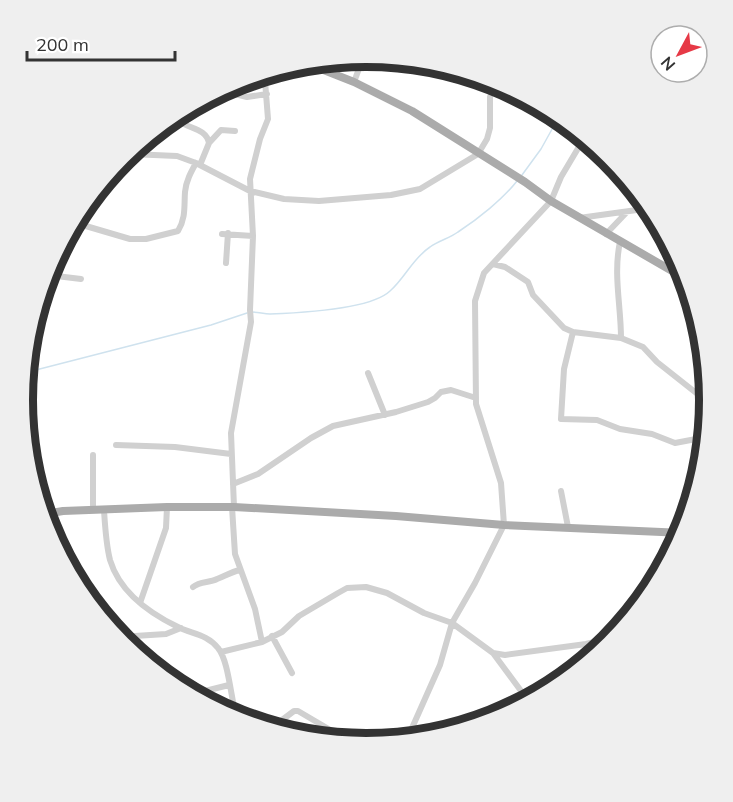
<svg xmlns="http://www.w3.org/2000/svg" width="733" height="802" font-family="Mulish,sans-serif">
<style>
.lines{fill:none;stroke-linecap:round;stroke-linejoin:round}
.stream{stroke:#cfe2ee;stroke-width:1.5}
.minor{stroke:#d0d0d0;stroke-width:6}
.major{stroke:#ababab;stroke-width:8}
.rim{fill:none;stroke:#333;stroke-width:8}
</style>
<rect width="100%" height="100%" fill="#fff"/>
<g class="lines">
<!-- stream -->
<path class="stream" d="M 522,175 L 541,149 L 556,122
M 251,312 C 258,312 264,314 270,314 C 297,313 370,310 390,291 C 405,278 413,258 430,247 C 438,241 450,238 458,232 C 478,219 503,199 517,181
M 28,372 L 211,325 L 247,313"/>
<!-- minor -->
<path class="minor" d="M 354,82 L 363,58
M 223,91 L 247,97 L 267,94
M 179,121 C 189,129 206,128 209,143
M 130,154 L 177,156 L 196,163 L 250,191 L 284,199 L 319,201 L 391,195 L 420,189 L 478,154 L 487,139 L 490,128 L 490,97 L 495,83
M 200,165 L 209,143 L 221,130 L 235,131
M 579,218 L 644,209
M 79,224 L 130,239 L 146,239 L 178,231 C 186,218 184,206 185,192 C 186,181 191,172 196,163
M 222,234 L 253,236
M 606,234 L 626,213
M 620,242 C 613,274 621,306 621,338
M 226,263 L 228,233
M 493,264 L 505,267 L 528,282 L 533,295 L 564,328 L 573,332 L 621,338 L 643,347 L 657,362 L 700,396 L 708,412
M 48,275 L 81,279
M 573,332 L 564,369 L 561,419 L 597,420 L 620,429 L 652,434 L 675,443 L 696,439 L 701,434 L 704,434
M 368,373 L 385,415
M 116,445 L 175,447 L 231,454
M 233,484 L 258,474 L 311,438 L 333,426 L 396,412 L 428,402 L 435,398 L 441,392 L 451,390 L 476,398
M 561,491 L 568,527
M 232,507 L 235,554 L 255,609 L 262,642
M 234,507 L 231,433 L 251,322 L 250,310 L 253,236 L 250,179 L 260,139 L 268,119 L 265,81 L 267,77
M 93,510 L 93,455
M 104,510 C 105,526 106,544 110,560 C 120,593 149,613 178,627 C 192,634 207,634 218,648 C 229,661 231,701 237,719
M 669,556 L 669,533
M 193,587 C 200,581 209,583 217,579 C 225,576 231,572 240,570
M 140,603 L 166,528 L 167,507
M 272,636 L 292,673
M 119,637 L 166,634 L 181,628
M 221,652 L 262,642 L 282,632 L 299,616 L 338,593 L 347,588 L 366,587 L 387,593 L 424,613 L 452,623 L 493,653 L 527,699
M 493,653 L 505,655 L 586,644 L 615,637
M 197,693 L 229,685
M 284,729 L 282,720 L 294,711 L 298,711 L 349,741
M 408,737 L 440,665 L 452,623 L 475,583 L 504,525 L 501,483 L 476,404 L 475,301 L 484,273 L 551,201 L 561,177 L 583,140"/>
<!-- major -->
<path class="major" d="M 316,67 L 354,82 L 412,111 L 525,182 L 551,201 L 686,279
M 45,514 L 63,511 L 167,507 L 234,507 L 396,516 L 504,525 L 684,533"/>
</g>
<!-- crop -->
<path d="M0 0H733V802H0ZM33 400a333 333 0 1 1 666 0a333 333 0 1 1-666 0Z" fill="#efefef" fill-rule="evenodd"/>
<path class="rim" d="M33 400a333 333 0 1 1 666 0a333 333 0 1 1-666 0Z"/>
<!-- north arrow -->
<g transform="translate(679 54) rotate(229)"><circle r="28" fill="#ffffff" stroke="#adadad" stroke-width="1.5"/>
<path d="M0-4.5L10 22L0 15L-10 22Z" fill="#e63946"/>
<text y="-9" font-size="16" font-weight="bold" text-anchor="middle" fill="#333333">N</text>
</g>
<!-- scale -->
<path d="M27 51v9h148v-9" fill="none" stroke="#333333" stroke-width="3"/>
<text x="36" y="51" font-size="18" fill="#333333" stroke="#ffffff" stroke-width="4.5" paint-order="stroke">200 m</text>
</svg>
